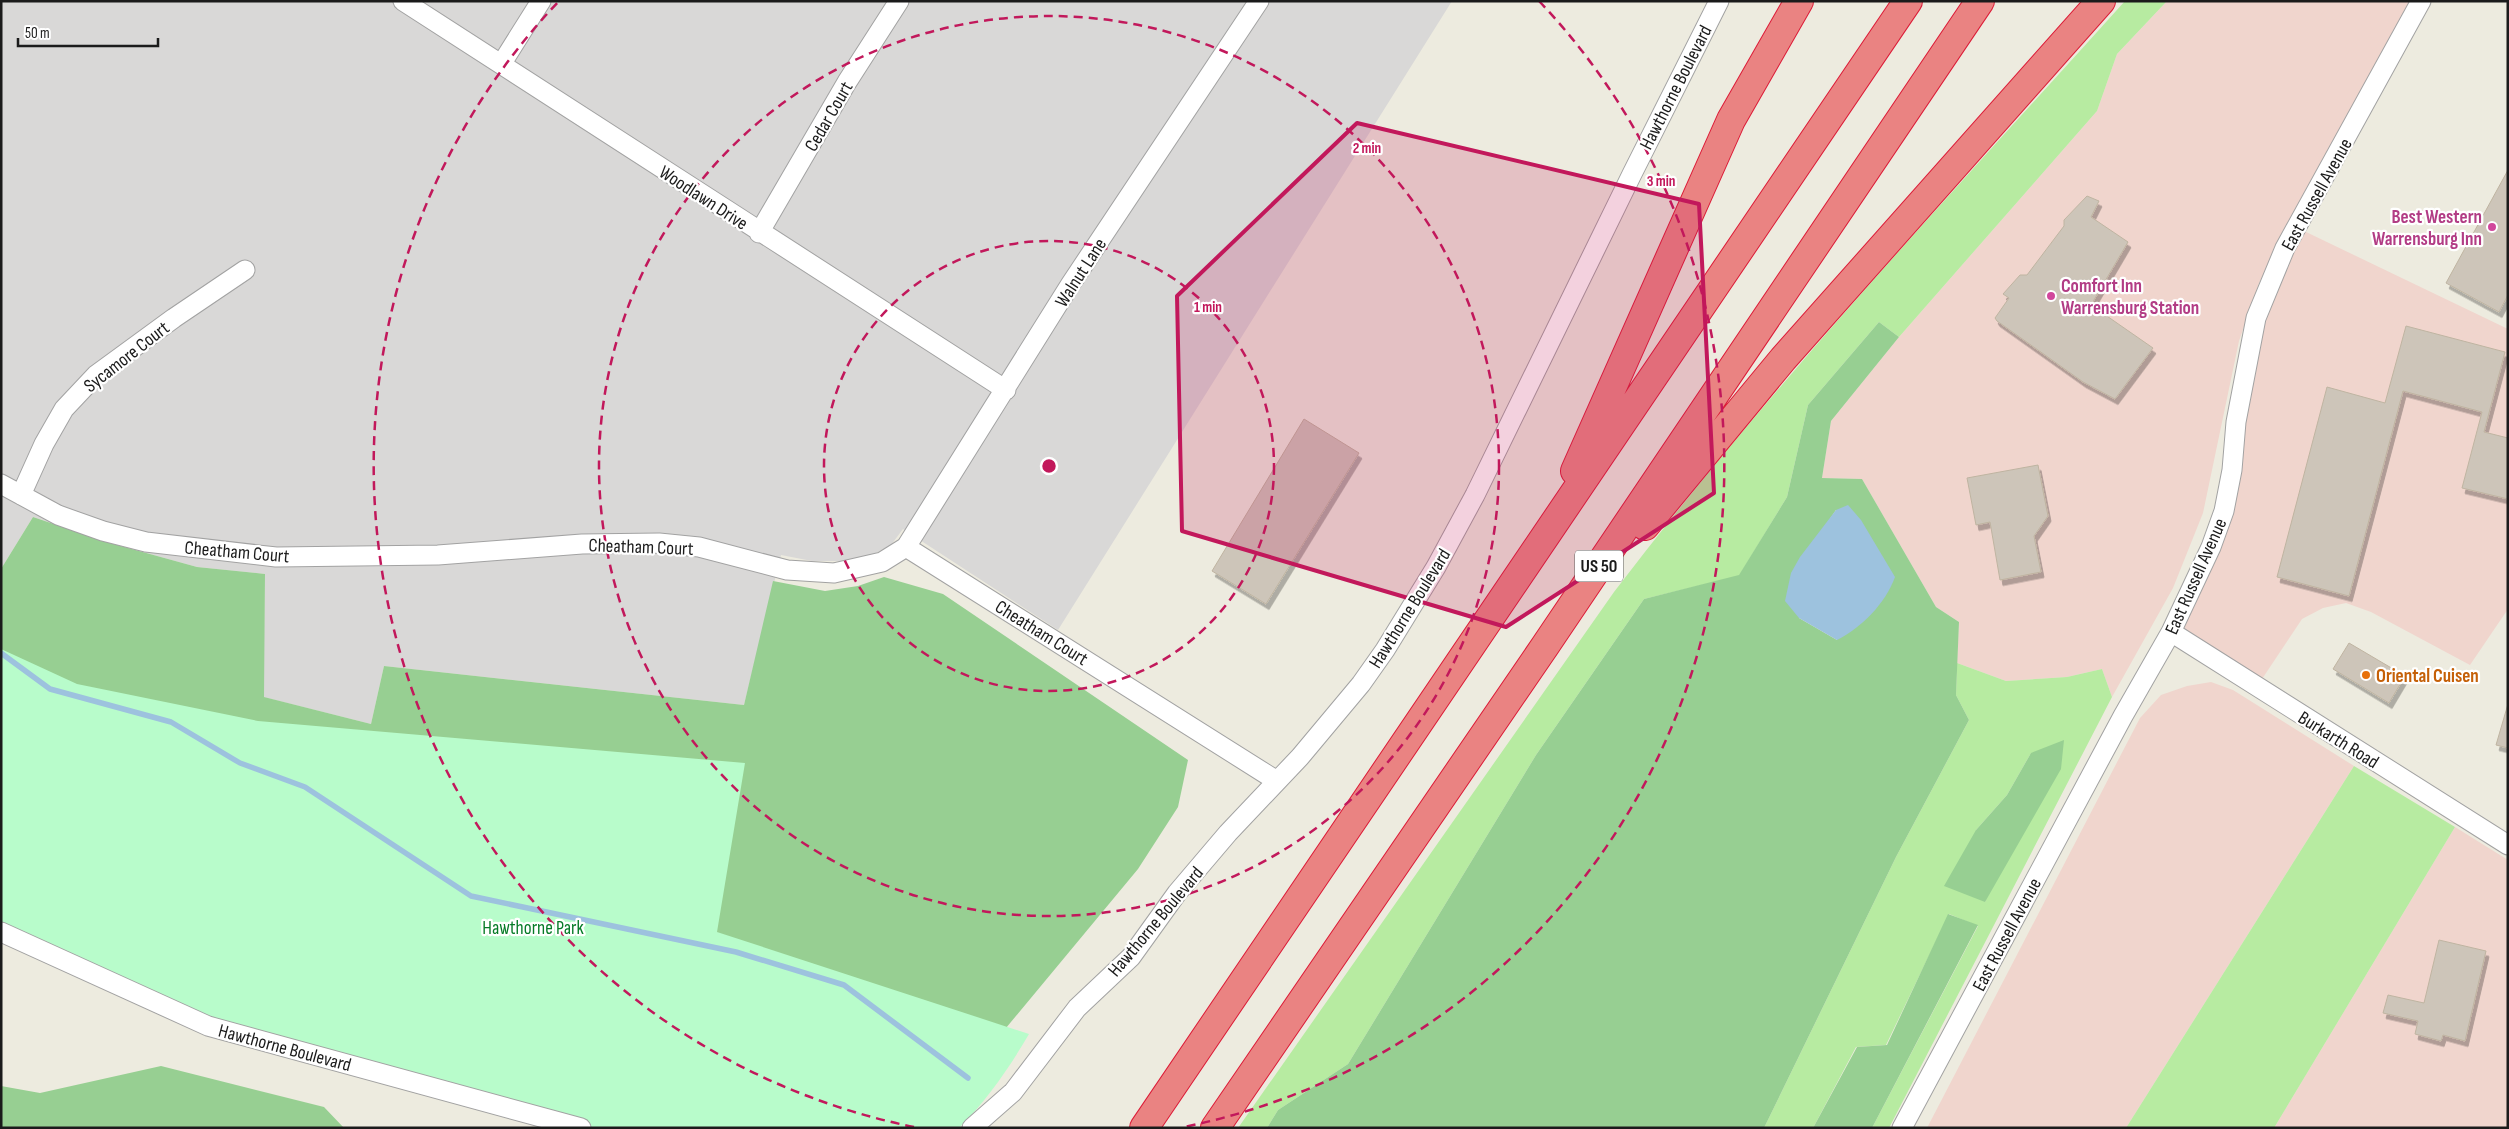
<svg xmlns="http://www.w3.org/2000/svg" width="2509" height="1129" font-family="'Sofia Sans Condensed',sans-serif">
<style>
.residential{fill:#d9d8d7}
.commercial{fill:#f0d5cd}
.grass{fill:#b7eba1;fill-rule:evenodd}
.forest{fill:#97cf92;fill-rule:evenodd}
.park{fill:#b8fccb}
.water{fill:#9dc2de}
.lines{fill:none;stroke-linecap:round;stroke-linejoin:round}
.stream{stroke:#9dc2de;stroke-width:5.5}
.building{fill:#cdc5b9;stroke:#bfb4a1;filter:url(#shadow)}
.minor-casing{stroke:#a2a2a2;stroke-width:21}
.highway-casing{stroke:#dc1b37;stroke-width:30}
.minor{stroke:#fff;stroke-width:19}
.highway{stroke:#ea8382;stroke-width:28}
.marked{fill:#c2185b;fill-opacity:0.2;stroke:#c2185b;stroke-width:4;stroke-linejoin:round}
.ring{fill:none;stroke:#c2185b;stroke-width:2.5;stroke-dasharray:9 6}
.hotel-dot{fill:#d1479c;stroke:#fff;stroke-width:2}
.food-dot{fill:#e8710a;stroke:#fff;stroke-width:2}
.labels{text-anchor:middle;stroke-width:4.5;stroke-linejoin:round;paint-order:stroke}
.shield{fill:#fff;stroke:#5f5f5f;stroke-width:1}
.shield-label{font-size:18px;font-weight:bold;fill:#1b1b1b}
.street-label{font-size:19px;fill:#1b1b1b;stroke:#fff}
.hotel-label{font-size:19px;font-weight:bold;fill:#b23c85;stroke:#fff;text-anchor:end}
.food-label{font-size:19px;font-weight:bold;fill:#c56008;stroke:#fff;text-anchor:start}
.park-label{font-size:19px;fill:#067b27;stroke:#fff}
.centre{fill:#c2185b;stroke:#fff;stroke-width:2.5}
.ring-label{font-size:15px;text-anchor:middle;font-weight:bold;fill:#c2185b;stroke:#fff;stroke-width:4.5;stroke-linejoin:round;paint-order:stroke}
</style>
<defs>
<filter id="shadow"><feDropShadow dx="3" dy="5.5" stdDeviation="0" flood-color="#0004"/></filter>
</defs>
<rect width="100%" height="100%" fill="#edebdf"/>
<!-- residential -->
<path class="residential" d="M 1,1 L 1452,1 L 1058,630 L 903,529 L 891,545 L 872,555 L 845,561 L 812,561 L 781,555 L 744,705 L 384,666 L 371,724 L 263,697 L 265,574 L 197,567 L 110,543 L 33,517 L 1,569 Z"/>
<!-- commercial -->
<path class="commercial" d="M 2167,1 L 2411,1 L 2259,283 L 2239,341 L 2203,513 L 2173,588 L 2112,697 L 2102,669 L 2067,677 L 2006,681 L 1957,663 L 1959,622 L 1936,607 L 1862,479 L 1822,478 L 1831,421 L 1899,337 L 2097,111 L 2117,54 Z
M 2304,231 L 2508,329 L 2508,609 L 2470,665 L 2371,612 L 2346,603 L 2323,608 L 2302,619 L 2262,679 L 2180,629 L 2211,547 L 2256,318 Z
M 2211,682 L 2233,690 L 2354,766 L 2126,1128 L 1927,1128 L 2140,718 L 2161,695 L 2187,686 Z
M 2455,827 L 2508,860 L 2508,1128 L 2274,1128 Z"/>
<!-- grass -->
<path class="grass" d="M 2125,1 L 2167,1 L 2117,54 L 2097,111 L 1899,337 L 1879,322 L 1808,405 L 1787,497 L 1739,576 L 1644,599 L 1536,755 L 1348,1064 L 1278,1110 L 1267,1128 L 1238,1128 L 1614,592 C 1772,385 1950,195 2125,1 Z
M 1957,663 L 2006,681 L 2067,677 L 2102,669 L 2112,697 L 1889,1128 L 1872,1128 L 1978,926 L 1949,914 L 1886,1045 L 1856,1047 L 1813,1128 L 1764,1128 L 1896,857 L 1969,720 L 1956,695 ZM 2031,753 L 1985,902 L 1976,830 L 2007,795 Z
M 2354,766 L 2455,827 L 2274,1128 L 2126,1128 Z"/>
<!-- forest -->
<path class="forest" d="M 1879,322 L 1899,337 L 1831,421 L 1822,478 L 1862,479 L 1936,607 L 1959,622 L 1956,695 L 1969,720 L 1896,857 L 1764,1128 L 1267,1128 L 1278,1110 L 1348,1064 L 1536,755 L 1644,599 L 1739,575 L 1787,497 L 1808,405 ZM 1836,510 L 1837,640 L 1799,618 L 1823,529 Z
M 33,517 L 110,543 L 197,567 L 265,574 L 264,697 L 371,724 L 384,666 L 744,705 L 773,581 L 825,591 L 858,586 L 884,577 L 943,594 L 1188,760 L 1178,807 L 1138,869 L 947,1099 L 1,876 L 1,569 Z
M 2064,740 L 2061,769 L 1985,902 L 1944,886 L 1976,830 L 2007,795 L 2031,753 Z
M 1948,914 L 1978,925 L 1872,1128 L 1813,1128 L 1857,1047 L 1887,1045 Z
M 161,1066 L 324,1107 L 344,1128 L 1,1128 L 1,1086 L 40,1093 Z"/>
<!-- park -->
<path class="park" d="M 1,649 L 77,684 L 258,721 L 745,763 L 717,932 L 1029,1034 C 1009,1068 987,1100 959,1128 L 574,1128 L 184,1012 L 1,928 Z"/>
<!-- water -->
<path class="water" d="M 1848,505 L 1861,520 L 1895,577 C 1885,604 1862,627 1837,640 L 1799,618 L 1785,601 L 1791,573 L 1800,557 L 1836,510 Z"/>
<g class="lines">
<!-- stream -->
<path class="stream" d="M 1,653 L 50,689 L 171,722 L 240,763 L 305,787 L 471,896 L 736,952 L 844,985 L 968,1078"/>
</g>
<!-- building -->
<path class="building" d="M 2508,170 L 2508,295 L 2499,312 L 2446,283 Z
M 2087,196 L 2099,201 L 2091,217 L 2128,242 L 2091,305 L 2153,348 L 2115,399 L 2083,382 L 1997,321 L 1995,318 L 2009,298 L 2003,294 L 2020,275 L 2027,275 L 2064,226 L 2064,220 Z
M 2406,326 L 2505,352 L 2484,432 L 2508,438 L 2508,499 L 2462,488 L 2482,412 L 2403,391 L 2349,596 L 2277,577 L 2327,387 L 2385,403 Z
M 1304,419 L 1359,453 L 1266,604 L 1212,571 Z
M 2038,465 L 2048,516 L 2034,536 L 2041,572 L 2000,580 L 1990,522 L 1976,525 L 1967,478 Z
M 2349,643 L 2405,676 L 2389,703 L 2333,669 Z
M 2508,704 L 2508,748 L 2496,745 Z
M 2439,940 L 2486,951 L 2465,1041 L 2443,1035 L 2441,1041 L 2415,1034 L 2418,1021 L 2383,1013 L 2388,995 L 2424,1003 Z"/>
<g class="lines">
<defs>
<path id="minor" d="M 403,1 L 1006,390
M 502,63 L 541,1
M 759,233 L 847,82 L 899,1
M 1,484 L 58,515 L 103,531 L 146,542 L 276,557 L 438,555 L 582,544 L 659,543 L 699,547 L 787,570 L 834,573 L 882,562 L 906,547 L 1277,781
M 21,495 L 44,444 L 64,409 L 96,375 L 174,318 L 245,270
M 906,547 L 1070,285 L 1259,1
M 2171,632 L 2508,845
M 1,932 L 208,1026 L 581,1128
M 972,1128 L 1013,1092 L 1077,1008 L 1131,957 L 1177,893 L 1228,833 L 1300,757 L 1361,684 L 1385,650 L 1436,567 L 1475,495 L 1632,174 L 1719,1
M 1902,1128 L 2123,716 L 2171,632 L 2211,547 L 2224,511 L 2232,470 L 2236,422 L 2256,318 L 2285,248 L 2421,1"/>
<path id="highway" d="M 1575,471 L 1731,120 L 1799,1
M 1645,526 L 1783,359 L 2101,1
M 1144,1128 L 1908,1
M 1215,1128 L 1545,646 L 1980,1"/>
</defs>
<!-- minor casing -->
<use href="#minor" class="minor-casing"/>
<!-- highway casing -->
<use href="#highway" class="highway-casing"/>
<!-- minor -->
<use href="#minor" class="minor"/>
<!-- highway -->
<use href="#highway" class="highway"/>
</g>
<!-- marked area -->
<path class="marked" d="M 1357,123 L 1699,204 L 1714,493 L 1506,627 L 1182,531 L 1177,296 Z"/>
<!-- distance rings -->
<g class="ring">
<circle cx="1049" cy="466" r="225"/>
<circle cx="1049" cy="466" r="450"/>
<path d="M914 1127A675 675 0 0 1 559 1M1539 1A675 675 0 0 1 1184 1127"/>
</g>
<!-- markers -->
<g class="hotel-dot">
<circle cx="2492" cy="227" r="5"/>
<circle cx="2051" cy="296" r="5"/>
</g>
<circle class="food-dot" cx="2366" cy="675" r="5"/>
<g class="labels">
<!-- shield labels -->
<rect class="shield" x="1575" y="550.5" width="48" height="31" rx="4"/>
<g class="shield-label">
<text x="1599" y="572">US 50</text>
</g>
<!-- street labels -->
<g class="street-label">
<text transform="translate(1675 87) rotate(-63)" y="7">Hawthorne Boulevard</text>
<text transform="translate(828 116) rotate(-60)" y="7">Cedar Court</text>
<text transform="translate(2316 194) rotate(-61)" y="7">East Russell Avenue</text>
<text transform="translate(704 197) rotate(33)" y="7">Woodlawn Drive</text>
<text transform="translate(1080 272) rotate(-57)" y="7">Walnut Lane</text>
<text transform="translate(126 356) rotate(-38)" y="7">Sycamore Court</text>
<text transform="translate(641 546) rotate(2)" y="7">Cheatham Court</text>
<text transform="translate(237 551) rotate(5)" y="7">Cheatham Court</text>
<text transform="translate(2195 576) rotate(-66)" y="7">East Russell Avenue</text>
<text transform="translate(1409 608) rotate(-58)" y="7">Hawthorne Boulevard</text>
<text transform="translate(1042 632) rotate(32)" y="7">Cheatham Court</text>
<text transform="translate(2339 739) rotate(32)" y="7">Burkarth Road</text>
<text transform="translate(1155 921) rotate(-50)" y="7">Hawthorne Boulevard</text>
<text transform="translate(2006 934) rotate(-62)" y="7">East Russell Avenue</text>
<text transform="translate(285 1047) rotate(15)" y="7">Hawthorne Boulevard</text>
</g>
<!-- hotel labels -->
<g class="hotel-label">
<text x="2482" y="223">Best Western<tspan x="2482" dy="22">Warrensburg Inn</tspan></text>
<text x="2061" y="292" text-anchor="start">Comfort Inn<tspan x="2061" dy="22">Warrensburg Station</tspan></text>
</g>
<!-- food labels -->
<g class="food-label">
<text x="2376" y="682">Oriental Cuisen</text>
</g>
<!-- park labels -->
<g class="park-label">
<text x="533" y="934">Hawthorne Park</text>
</g>
</g>
<circle cx="1049" cy="466" r="8" class="centre"/>
<g class="ring-label">
<text x="1367" y="153">2 min</text>
<text x="1661" y="186">3 min</text>
<text x="1208" y="312">1 min</text>
</g>
<!-- border -->
<rect width="2509" height="1129" fill="none" stroke="#1b1b1b" stroke-width="5"/>
<!-- scale -->
<path d="M18 38v8h140v-8" fill="none" stroke="#1b1b1b" stroke-width="2.5"/>
<text x="25" y="38" font-size="15" fill="#1b1b1b" stroke="#ffffff" stroke-width="4" paint-order="stroke">50 m</text>
</svg>
